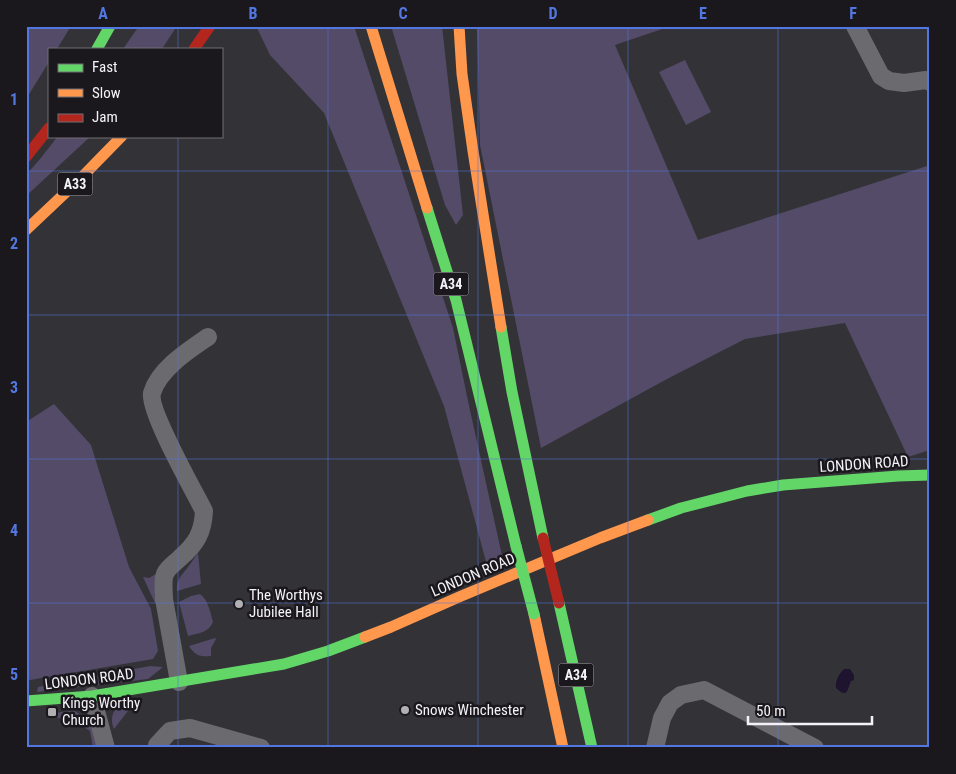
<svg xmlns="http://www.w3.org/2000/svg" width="956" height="774" font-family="'Roboto Condensed',sans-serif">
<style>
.green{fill:#544b68}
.water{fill:#1e1430}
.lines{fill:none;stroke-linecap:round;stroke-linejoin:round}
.street{stroke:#6b6a6f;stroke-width:18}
.fast{stroke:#63d668;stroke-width:11}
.slow{stroke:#ff974d;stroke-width:11}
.jam{stroke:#b3261e;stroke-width:11}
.fast-bridge{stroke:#63d668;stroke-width:11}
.jam-bridge{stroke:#b3261e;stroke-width:11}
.grid{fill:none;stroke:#5377e0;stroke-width:1;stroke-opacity:0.55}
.poi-dot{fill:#b0afb4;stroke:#1a181c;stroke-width:2}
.labels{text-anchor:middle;stroke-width:5;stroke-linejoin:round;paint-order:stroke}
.shield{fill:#1a181c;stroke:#b3b1b6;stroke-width:1}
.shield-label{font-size:14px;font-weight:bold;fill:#f4f2f8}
.street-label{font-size:15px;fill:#f4f2f8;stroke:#1a181c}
.poi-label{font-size:15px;fill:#f4f2f8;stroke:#1a181c;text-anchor:start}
.neatline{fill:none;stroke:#5377e0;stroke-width:2}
.grid-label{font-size:16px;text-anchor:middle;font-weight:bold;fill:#5377e0}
</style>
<rect width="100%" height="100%" fill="#333236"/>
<!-- green -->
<path class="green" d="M 26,26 L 71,26 L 57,49 L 49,49 L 49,62 L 26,99 Z
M 139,26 L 177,26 L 162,49 L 123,49 Z
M 256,26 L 354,26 L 453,328 L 468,401 L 503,560 L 488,569 L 444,406 L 324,113 L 270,55 Z
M 391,26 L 442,26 L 463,215 L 456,225 L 445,205 Z
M 477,26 L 671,26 L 615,45 L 698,240 L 930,165 L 930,450 L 908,457 L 845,323 L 745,339 L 667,379 L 541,448 L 480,145 Z
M 685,60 L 711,112 L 686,125 L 659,72 Z
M 58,136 L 91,136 L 26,196 L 26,175 L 40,159 Z
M 54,404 L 91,445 L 129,567 L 151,609 L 158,651 L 153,659 L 30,680 L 26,681 L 26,422 Z
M 198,553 L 201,584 L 177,591 C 176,579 182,575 188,567 C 192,562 194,558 198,553 Z
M 161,571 L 159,604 L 155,603 L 143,577 L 149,578 Z
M 200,594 C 208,600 210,611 213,622 C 208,633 199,633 188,636 L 179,602 L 191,596 Z
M 215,638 L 216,639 L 211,648 L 211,656 C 201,657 195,656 189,646 Z
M 150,666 L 163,667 L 148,679 L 37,692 L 38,687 Z
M 134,703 L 114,729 C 110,721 112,710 120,705 C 124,703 130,704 134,703 Z
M 73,710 C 90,719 95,729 97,748 L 93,748 L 90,731 L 84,727 L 53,716 L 56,713 Z"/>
<!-- water -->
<path class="water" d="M 844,669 L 850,669 L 854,675 L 854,680 L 851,681 C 847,690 848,699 836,688 C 835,681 839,674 844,669 Z"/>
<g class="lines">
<!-- street -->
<path class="street" d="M 855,26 L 881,76 L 889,81 L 904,83 L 926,80 L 930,82
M 179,682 L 164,599 C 164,592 162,578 166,572 C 169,567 176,562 180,558 C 196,544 203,533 204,511 C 194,491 148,410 152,393 C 159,369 189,350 208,337
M 92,696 L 106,748
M 157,745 L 170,731 L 190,728 L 261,748
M 655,748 L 662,718 L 670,703 L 681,695 L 704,690 L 815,748"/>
<!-- fast -->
<path class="fast" d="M 97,49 L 110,26
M 427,208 L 456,300 L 516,546
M 501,327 L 512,392 L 543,538
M 648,520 L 681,508 L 747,491 L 783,485 L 898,476 L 930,475
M 559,603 L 592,748
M 26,701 L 92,696 L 284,664 L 328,651 L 365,637"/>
<!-- slow -->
<path class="slow" d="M 371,26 L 427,208
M 459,26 L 462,74 L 473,151 L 501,327
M 26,230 L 80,179 L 122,136
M 534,614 L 563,748
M 365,637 L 391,627 L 459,597 L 600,538 L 648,520"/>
<!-- jam -->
<path class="jam" d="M 194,49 L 210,26
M 26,157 L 49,128"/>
<!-- fast-bridge -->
<path class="fast-bridge" d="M 516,546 L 534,614"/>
<!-- jam-bridge -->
<path class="jam-bridge" d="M 543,538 L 559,603"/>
</g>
<!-- grid -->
<path class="grid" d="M 178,26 L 178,49M 328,26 L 328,748M 478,26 L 478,748M 628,26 L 628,748M 778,26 L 778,748M 178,136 L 178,748M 26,171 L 930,171M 26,315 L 930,315M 26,459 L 930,459M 26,603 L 930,603"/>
<!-- markers -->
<g class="poi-dot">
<circle cx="239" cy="604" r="5"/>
<circle cx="405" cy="710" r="5"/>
<rect x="47" y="707" width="10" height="10" rx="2.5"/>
</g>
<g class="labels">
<!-- shield labels -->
<g class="shield">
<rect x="57.5" y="172.5" width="35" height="23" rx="4"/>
<rect x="433.5" y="272.5" width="35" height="23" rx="4"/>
<rect x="558.5" y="663.5" width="35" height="23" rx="4"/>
</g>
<g class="shield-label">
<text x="75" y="189">A33</text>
<text x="451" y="289">A34</text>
<text x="576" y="680">A34</text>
</g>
<!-- street labels -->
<g class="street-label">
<text transform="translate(864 464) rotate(-4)" y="5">LONDON ROAD</text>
<text transform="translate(473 575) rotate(-23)" y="5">LONDON ROAD</text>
<text transform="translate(89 679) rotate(-7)" y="5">LONDON ROAD</text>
</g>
<!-- poi labels -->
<g class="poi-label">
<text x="249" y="600">The Worthys<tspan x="249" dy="17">Jubilee Hall</tspan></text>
<text x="62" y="708">Kings Worthy<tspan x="62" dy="17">Church</tspan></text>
<text x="415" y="715">Snows Winchester</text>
</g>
</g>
<!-- border -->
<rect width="956" height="774" fill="none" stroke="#1a181c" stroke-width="55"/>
<!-- legend -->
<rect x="48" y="48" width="175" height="90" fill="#1a181c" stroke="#716f74"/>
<rect x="58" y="64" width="25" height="8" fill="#63d668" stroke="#716f74"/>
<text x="92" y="72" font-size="15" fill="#f4f2f8">Fast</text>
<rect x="58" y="89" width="25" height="8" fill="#ff974d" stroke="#716f74"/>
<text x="92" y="98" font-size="15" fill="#f4f2f8">Slow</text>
<rect x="58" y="114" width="25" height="8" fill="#b3261e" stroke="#716f74"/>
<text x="92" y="122" font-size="15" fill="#f4f2f8">Jam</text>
<!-- scale -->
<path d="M748 716v8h124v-8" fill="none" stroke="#f4f2f8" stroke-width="2.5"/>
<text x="756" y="716" font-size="15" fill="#f4f2f8" stroke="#1a181c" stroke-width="4" paint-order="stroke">50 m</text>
<rect x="28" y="28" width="900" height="718" class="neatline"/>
<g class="grid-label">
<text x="103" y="19">A</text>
<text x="253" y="19">B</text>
<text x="403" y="19">C</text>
<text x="553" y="19">D</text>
<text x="703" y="19">E</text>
<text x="853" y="19">F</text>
<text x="14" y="105">1</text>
<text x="14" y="249">2</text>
<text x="14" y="393">3</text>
<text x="14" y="536">4</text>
<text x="14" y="680">5</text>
</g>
</svg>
